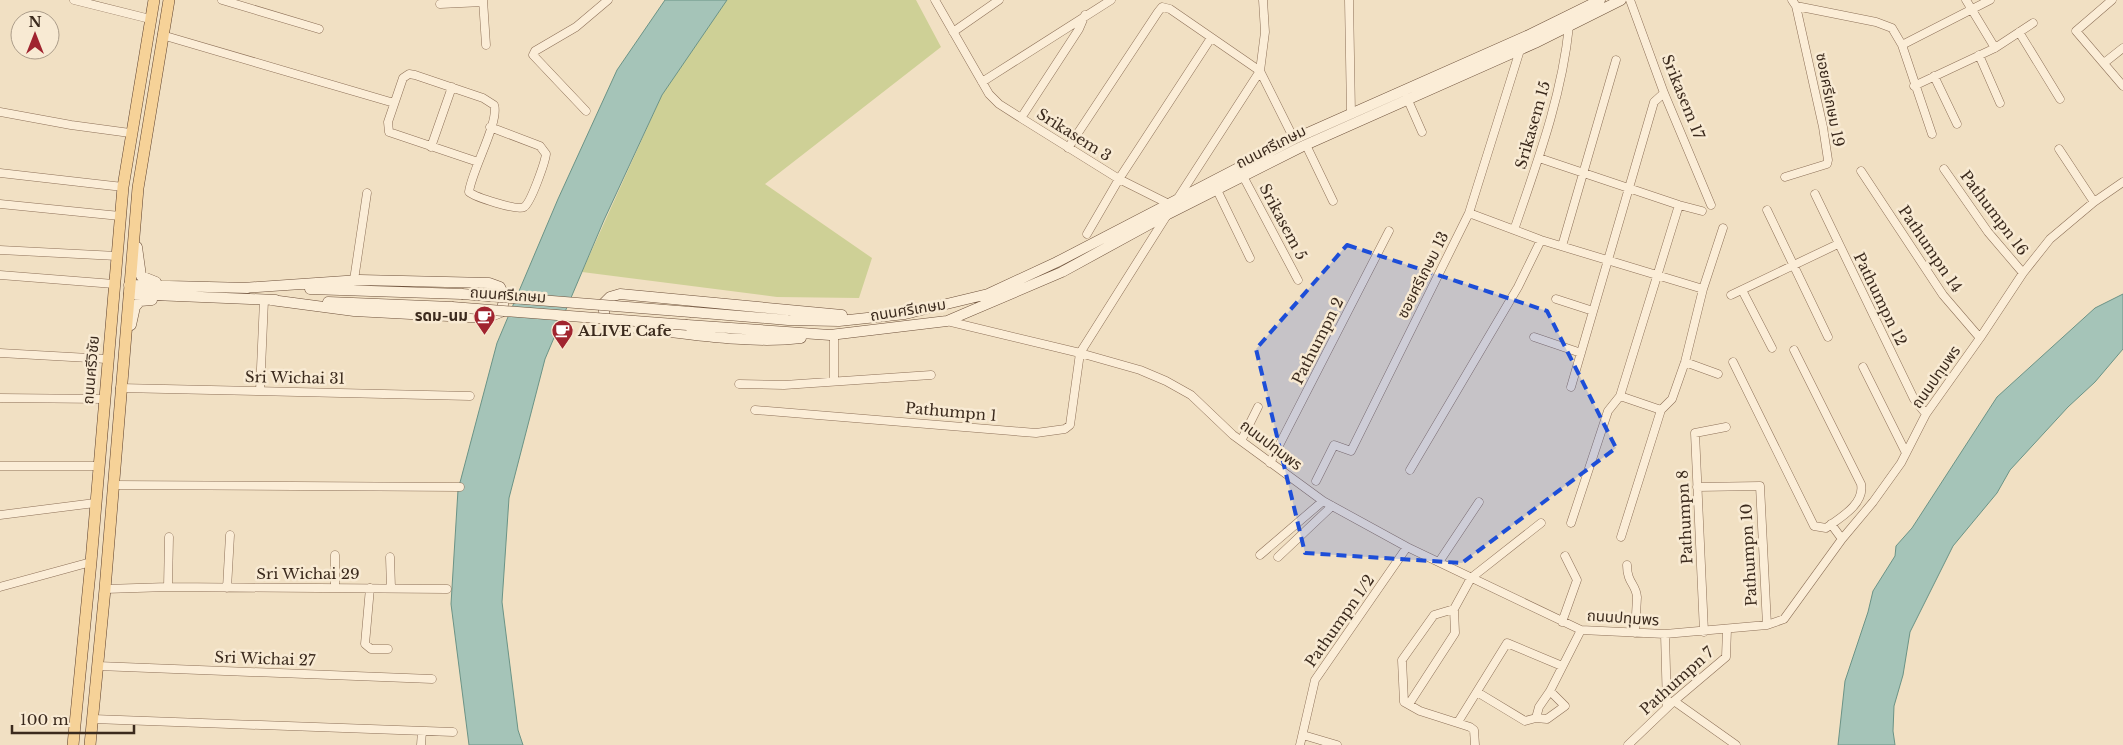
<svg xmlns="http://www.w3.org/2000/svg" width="2123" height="745" font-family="'Libre Baskerville','Noto Sans Thai',serif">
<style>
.green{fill:#ced096}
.water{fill:#a5c4b8;stroke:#6b9386}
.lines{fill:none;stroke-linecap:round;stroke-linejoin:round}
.street-casing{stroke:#8d7058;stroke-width:9}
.secondary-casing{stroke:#6e513b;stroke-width:11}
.primary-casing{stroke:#5a3e2d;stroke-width:12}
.street{stroke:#fbedd7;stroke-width:8}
.secondary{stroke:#fbedd7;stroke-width:10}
.primary{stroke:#f6d298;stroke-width:11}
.secondary-bridge-casing{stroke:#6e513b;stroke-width:11;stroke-linecap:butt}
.secondary-bridge{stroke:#fbedd7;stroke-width:10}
.marked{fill:#1d4ed8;fill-opacity:0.2;stroke:#1d4ed8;stroke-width:4;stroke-dasharray:10 6;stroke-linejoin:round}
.labels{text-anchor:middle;stroke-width:5;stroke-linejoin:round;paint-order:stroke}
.street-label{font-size:15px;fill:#3b2a1d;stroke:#f8ead3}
.poi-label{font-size:15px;font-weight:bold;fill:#3b2a1d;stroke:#f8ead3;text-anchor:end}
</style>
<rect width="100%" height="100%" fill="#f1e0c3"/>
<!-- green -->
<path class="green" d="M 727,0 L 916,0 L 941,47 L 765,184 L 872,258 L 859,298 L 777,297 L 582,272 L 662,95 Z"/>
<!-- water -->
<path class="water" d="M 665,0 L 727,0 L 662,95 L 604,220 L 545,359 L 509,498 L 502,602 L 518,730 L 523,745 L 469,745 L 451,604 L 458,490 L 497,343 L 558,199 L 617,70 Z
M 2123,294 L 2123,349 L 2095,382 L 2068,407 L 2010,470 L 1997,493 L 1953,546 L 1910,632 L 1903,675 L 1894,706 L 1893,731 L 1895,745 L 1838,745 L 1845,681 L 1868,612 L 1873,591 L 1895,556 L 1896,546 L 1912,528 L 1997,397 L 2095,308 Z"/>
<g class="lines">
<defs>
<path id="street" d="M 74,0 L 150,19
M 222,0 L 319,29
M 483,0 L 486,45
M 935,0 L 989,94 L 999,104 L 1021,118
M 1263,0 L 1265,32 L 1260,71 L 1294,139
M 1349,0 L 1351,113
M 1630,0 L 1664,93 L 1711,205
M 1966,0 L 1995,48
M 2112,0 L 2076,31 L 2123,86
M 440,4 L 483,2
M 1796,6 L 1876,22 L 1892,28 L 1902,45 L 1932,134
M 1085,15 L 1079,29 L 1021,118 L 1119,179 L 1167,203
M 953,32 L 999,0
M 2019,32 L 2060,99
M 162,35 L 394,103
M 1902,45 L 1990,0
M 1979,55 L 2000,103
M 2104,63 L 2123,48
M 1934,76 L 1957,124
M 982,82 L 1111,0
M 1914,86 L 1995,48 L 2033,23
M 1407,98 L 1422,132
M 586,111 L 533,55 L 535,51 L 576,27 L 608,0
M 0,112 L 71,125 L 130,133
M 1306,145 L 1333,201
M 431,147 L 452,87
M 1068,148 L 1158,12 L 1162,7 L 1170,9 L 1260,71 L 1178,198
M 2059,149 L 2094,202
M 1539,158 L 1679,205 L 1702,211
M 478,162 L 389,132 L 388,122 L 403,78 L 409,74 L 415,75 L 483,98 L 494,105 C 500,121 471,172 469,192 C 475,197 517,211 524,207 C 531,203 545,162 546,154 L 540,146 L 490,127
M 1944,169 L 1988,232 L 2023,273
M 1861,171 L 1943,295 L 1980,338
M 0,173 L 123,187
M 1785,177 L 1827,164 L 1828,160 L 1823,127 L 1796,6 L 1792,0
M 1244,178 L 1298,280
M 1217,190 L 1250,258
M 1815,194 L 1914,399 L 1926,414
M 0,204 L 120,216
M 1767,210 L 1828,337
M 1469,213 L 1541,240 L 1703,289
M 1514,230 C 1537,163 1562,96 1569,26
M 1087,234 L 1119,179 L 1211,38
M 1562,246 L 1616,60
M 0,250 L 117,256
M 0,275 L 114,284
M 354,280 L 367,193
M 1742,290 L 1772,348
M 1731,295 L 1838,244
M 1556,299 L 1593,311
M 947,321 L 1080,353 L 1140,370 L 1166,381 L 1191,395 L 1233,435 L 1323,501 L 1407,547 L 1581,630 L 1665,634 L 1767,625 L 1784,619 L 1842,539 L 1873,502 L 1901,463 L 1926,414 L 1980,338 L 2023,273 L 2050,239 L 2094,202 L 2123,182
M 834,334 L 834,380
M 1534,337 L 1581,353
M 0,353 L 107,359
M 1685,362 L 1718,374
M 1733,362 L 1814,526 L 1826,528 C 1840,518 1865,504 1861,484 L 1794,350
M 1863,367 L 1906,453
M 739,384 L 784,385 L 931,375
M 1571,387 L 1654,102 L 1664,93
M 120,388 L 470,396
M 260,391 L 264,300
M 1620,396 L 1661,410
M 0,398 L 104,399
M 755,410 L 1036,433 L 1065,429 L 1070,425 L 1080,353 L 1167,215
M 1241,441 L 1258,407
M 1270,463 L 1389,231
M 0,466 L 98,466
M 1410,470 L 1518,287 L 1541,240
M 1316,481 L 1334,445 L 1351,451 L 1469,213 L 1520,50
M 113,485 L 460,487
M 1697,487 L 1760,486 L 1767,625
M 0,515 L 95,503
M 1571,523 L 1608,411 L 1620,396 L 1679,205
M 1831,524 L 1842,539
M 1621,537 L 1661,410 L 1672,399 L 1685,362 L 1703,289 L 1723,228
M 335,555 L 335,588
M 1260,555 L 1323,501
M 390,557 L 391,588
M 1278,557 L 1332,506
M 1439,562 L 1479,502
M 1627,565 C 1627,583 1636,584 1637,597 L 1635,633
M 0,587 L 91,562
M 168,587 L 169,537
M 227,588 L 230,535
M 370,588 L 365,644 L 371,649 L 388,649
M 105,589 L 168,587 L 447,589
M 1454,609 L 1434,615 L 1402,660 L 1404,702 L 1420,711 L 1470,727 L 1474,730 L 1475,745
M 1562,622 L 1577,580 L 1565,556
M 1704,632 L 1695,433 L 1726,427
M 1665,634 L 1667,707
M 98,666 L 432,679
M 1477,692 L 1525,721 L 1536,718 L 1547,719 L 1565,706 L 1550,691
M 1674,701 L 1736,745
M 1409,704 L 1455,633 L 1454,609 L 1471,578 L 1541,523
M 1536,718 L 1539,707 L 1550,691 L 1581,630
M 93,719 L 453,732
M 1458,722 L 1507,643 L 1562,666
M 1303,735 L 1337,745
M 421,745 L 422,731
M 1300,745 L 1315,680 L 1407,547
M 1628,745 L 1674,701 L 1726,657 L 1727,629"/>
<path id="secondary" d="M 137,247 L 141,276 L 156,282
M 129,285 L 248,288
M 243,288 L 360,280 L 489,283 L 500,287 L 505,297 L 501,312 L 486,318 L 354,311 L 271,300
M 310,289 L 462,294
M 129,294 L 276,300
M 328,302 L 452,307
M 691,312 L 788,320 L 839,321 L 905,314 L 988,294 L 1057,262 L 1294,139 L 1531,34 L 1600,0
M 131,325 L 135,307 L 140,301 L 152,300
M 687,325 L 830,335 L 947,321 L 1062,272 L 1168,214 L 1301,147 L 1535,43 L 1621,0
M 801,338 C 744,345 675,331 617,326 L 605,318 L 603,304 L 610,297 L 620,294 L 842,315"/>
<path id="primary" d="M 73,745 L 91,562 L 123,187 L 154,0
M 90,745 L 105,589 L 138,188 L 169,0"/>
</defs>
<!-- street casing -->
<use href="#street" class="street-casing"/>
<!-- secondary casing -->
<use href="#secondary" class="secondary-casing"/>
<!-- primary casing -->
<use href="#primary" class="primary-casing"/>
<!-- street -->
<use href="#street" class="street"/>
<!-- secondary -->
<use href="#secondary" class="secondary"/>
<!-- primary -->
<use href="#primary" class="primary"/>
<defs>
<path id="secondary-bridge" d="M 462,294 L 691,312
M 452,307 L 687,325"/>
</defs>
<!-- secondary-bridge casing -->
<use href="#secondary-bridge" class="secondary-bridge-casing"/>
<!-- secondary-bridge -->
<use href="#secondary-bridge" class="secondary-bridge"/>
</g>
<!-- marked area -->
<path class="marked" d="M 1347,245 L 1547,311 L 1616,448 L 1462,563 L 1305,553 L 1256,349 Z"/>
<!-- icons -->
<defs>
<symbol id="cafe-pin" viewBox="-11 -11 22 30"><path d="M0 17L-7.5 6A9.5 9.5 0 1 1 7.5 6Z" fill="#a0242f" stroke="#f8ead3"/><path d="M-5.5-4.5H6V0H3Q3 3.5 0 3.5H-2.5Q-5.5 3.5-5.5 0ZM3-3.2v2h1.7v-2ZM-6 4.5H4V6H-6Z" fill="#fff"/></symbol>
</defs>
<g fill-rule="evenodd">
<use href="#cafe-pin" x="472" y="304" width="25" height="34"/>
<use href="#cafe-pin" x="550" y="318" width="25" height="34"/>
</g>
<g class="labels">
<!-- street labels -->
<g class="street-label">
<text transform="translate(1683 97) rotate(68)" y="5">Srikasem 17</text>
<text transform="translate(1830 100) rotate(79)" y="5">ซอยศรีเกษม 19</text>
<text transform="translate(1533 125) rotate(-74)" y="5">Srikasem 15</text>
<text transform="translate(1074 135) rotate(32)" y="5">Srikasem 3</text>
<text transform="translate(1271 147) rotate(-27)" y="5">ถนนศรีเกษม</text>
<text transform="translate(1994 213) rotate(53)" y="5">Pathumpn 16</text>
<text transform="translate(1283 222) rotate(62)" y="5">Srikasem 5</text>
<text transform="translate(1930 249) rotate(56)" y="5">Pathumpn 14</text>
<text transform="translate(1423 275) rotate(-63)" y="5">ซอยศรีเกษม 13</text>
<text transform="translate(508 295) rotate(4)" y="5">ถนนศรีเกษม</text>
<text transform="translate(1880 299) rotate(64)" y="5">Pathumpn 12</text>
<text transform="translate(908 310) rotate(-9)" y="5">ถนนศรีเกษม</text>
<text transform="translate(1318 341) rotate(-63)" y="5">Pathumpn 2</text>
<text transform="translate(91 370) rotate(-85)" y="5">ถนนศรีวิชัย</text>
<text transform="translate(1936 377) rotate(-55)" y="5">ถนนปทุมพร</text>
<text transform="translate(295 378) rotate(1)" y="5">Sri Wichai 31</text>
<text transform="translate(951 412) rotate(5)" y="5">Pathumpn 1</text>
<text transform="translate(1271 445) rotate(37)" y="5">ถนนปทุมพร</text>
<text transform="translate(1685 517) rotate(-93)" y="5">Pathumpn 8</text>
<text transform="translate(1749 555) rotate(-93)" y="5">Pathumpn 10</text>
<text x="308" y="579">Sri Wichai 29</text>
<text transform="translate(1623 618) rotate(4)" y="5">ถนนปทุมพร</text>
<text transform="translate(1340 621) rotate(-55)" y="5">Pathumpn 1/2</text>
<text transform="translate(265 659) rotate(2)" y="5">Sri Wichai 27</text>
<text transform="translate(1677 681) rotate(-42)" y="5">Pathumpn 7</text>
</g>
<!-- poi labels -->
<g class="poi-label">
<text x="468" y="321">รดม-นม</text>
<text x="578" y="336" text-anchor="start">ALIVE Cafe</text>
</g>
</g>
<!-- north arrow -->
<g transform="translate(35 35)"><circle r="24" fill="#f8ead3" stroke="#ac9d8a"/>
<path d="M0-4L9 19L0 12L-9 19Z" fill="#a0242f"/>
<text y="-8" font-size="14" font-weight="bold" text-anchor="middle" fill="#3b2a1d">N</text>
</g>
<!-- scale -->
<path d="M12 725v8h122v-8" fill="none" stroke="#3b2a1d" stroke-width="2.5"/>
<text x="20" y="725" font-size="15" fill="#3b2a1d" stroke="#f8ead3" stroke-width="4" paint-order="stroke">100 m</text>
</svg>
